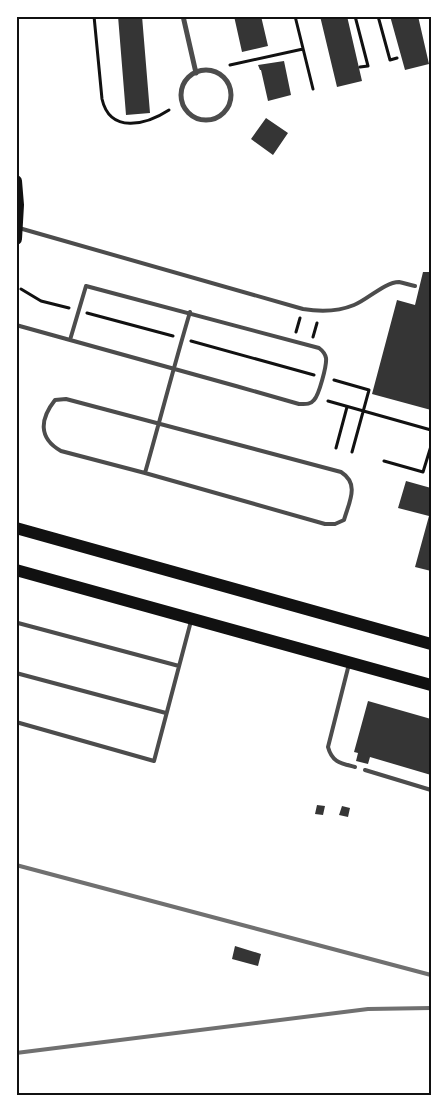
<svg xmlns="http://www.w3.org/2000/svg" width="447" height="1112" font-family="'Varela Round',sans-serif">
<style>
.building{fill:#353535}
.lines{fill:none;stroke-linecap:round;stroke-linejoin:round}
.path{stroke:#111;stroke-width:3}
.service{stroke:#4c4c4c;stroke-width:4}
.minor{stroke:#4c4c4c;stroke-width:5}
.primary{stroke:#111;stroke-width:12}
.rail{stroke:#707070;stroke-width:4}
.neatline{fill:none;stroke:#111;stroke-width:2}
</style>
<rect width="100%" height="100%" fill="#fff"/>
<!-- building -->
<path class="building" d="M 118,16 L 142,16 L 150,113 L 126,115 Z
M 234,16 L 261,16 L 268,46 L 242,52 Z
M 320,16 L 347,16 L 362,81 L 337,87 Z
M 390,16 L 418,16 L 429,64 L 405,70 Z
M 284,61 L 291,95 L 268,101 L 261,70 L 260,70 L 258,65 Z
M 266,118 L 288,133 L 273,155 L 251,139 Z
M 423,272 L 431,272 L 431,410 L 372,394 L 397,300 L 415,305 Z
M 406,481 L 431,488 L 431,571 L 415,567 L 429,516 L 398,508 Z
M 368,701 L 431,719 L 431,775 L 370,757 L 368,764 L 356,761 L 358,753 L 354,752 Z
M 317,805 L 325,806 L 323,815 L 315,814 Z
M 342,806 L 350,808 L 348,817 L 339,815 Z
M 235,946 L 261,954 L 258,966 L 232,959 Z"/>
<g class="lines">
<!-- path -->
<path class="path" d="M 94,16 L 102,99 C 110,134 146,125 169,110
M 295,16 L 313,89
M 355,16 L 368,66 L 360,67
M 378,16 L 390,60 L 397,58
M 230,65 L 303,49
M 21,289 L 41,301 L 69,308
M 87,313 L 173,336
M 296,332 L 300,318
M 313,337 L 317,323
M 191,341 L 314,375
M 334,380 L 369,390 L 352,452
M 328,401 L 431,430
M 336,448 L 347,407
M 384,461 L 423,472 L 431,446"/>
<!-- service -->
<path class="service" d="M 19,228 L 303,309 C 321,312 337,312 354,305 C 367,300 385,282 399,282 C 404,283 410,285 415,286
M 16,325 C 111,351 205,377 299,404 C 305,404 310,405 314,400 C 319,395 327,365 326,358 C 325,353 323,351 319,348 L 86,286 L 70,340
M 145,473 L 325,524 L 335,524 L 344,520 C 349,502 360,484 341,472 L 66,399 L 55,400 C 40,419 38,438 61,451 L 145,473 C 160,420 174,366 190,312
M 18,623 L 179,666
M 349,664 L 328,747 C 332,762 340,763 355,767
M 16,673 L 166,713
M 16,722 L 154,761 L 191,621
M 365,770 L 431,790"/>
<!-- minor -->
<path class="minor" d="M 183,16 L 196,73
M181 95a25 25 0 1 1 50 0a25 25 0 1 1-50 0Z"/>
<!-- primary -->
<path class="primary" d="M 16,181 L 18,205 L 16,239
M 16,528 L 431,644
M 16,570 L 431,685"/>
<!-- rail -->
<path class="rail" d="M 16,865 L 431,975
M 16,1053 L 368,1009 L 431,1008"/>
</g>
<!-- border -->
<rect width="447" height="1112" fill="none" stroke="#ffffff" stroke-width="35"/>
<rect x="18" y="18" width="412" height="1076" class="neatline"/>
</svg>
